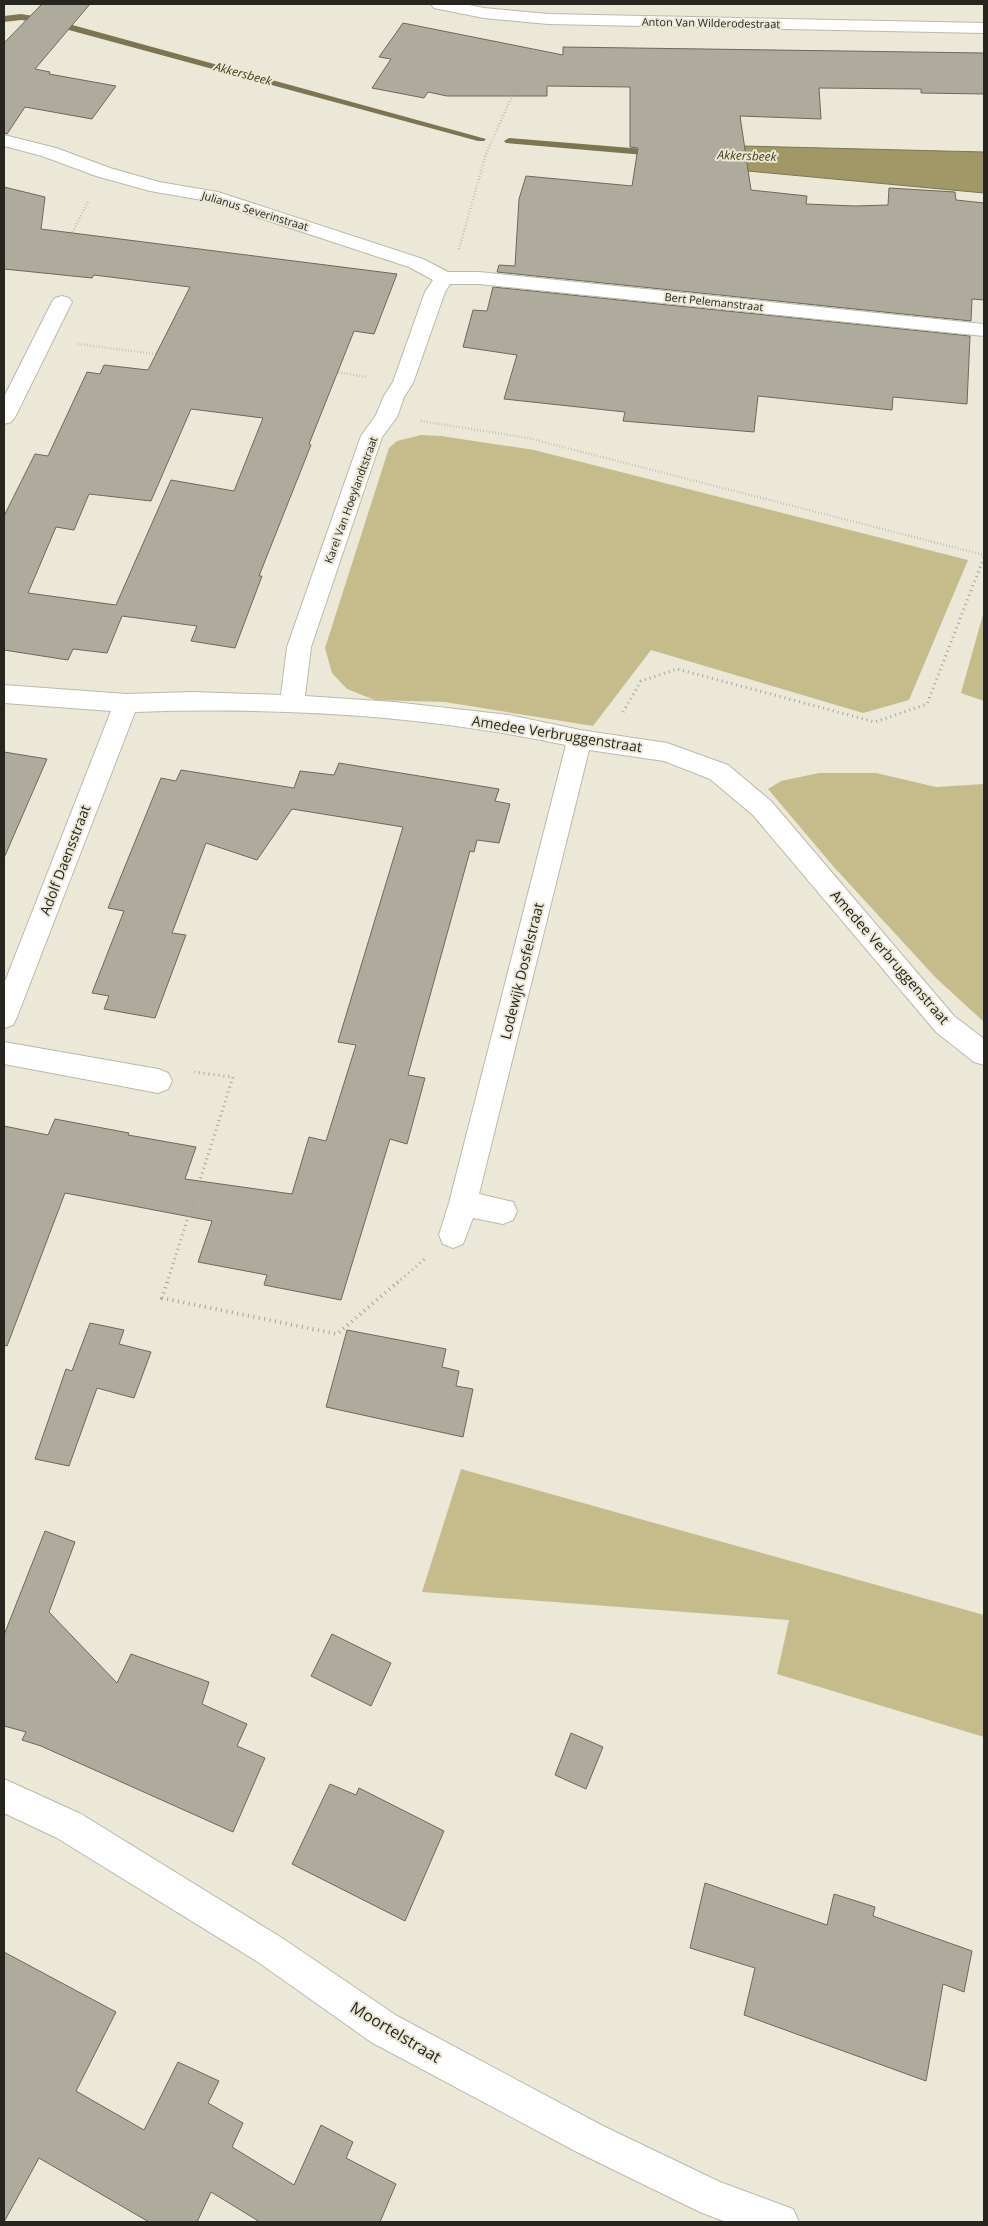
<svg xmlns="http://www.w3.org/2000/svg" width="988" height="2226" font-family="'Open Sans',sans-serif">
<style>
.green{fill:#c6bb8a}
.water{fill:#a29766;stroke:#7d7551}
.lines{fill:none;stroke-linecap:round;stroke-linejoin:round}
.stream{fill:#7d7551;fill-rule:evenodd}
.building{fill:#aeab9c;stroke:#6c695b;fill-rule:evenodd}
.minor-casing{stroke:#bcb9aa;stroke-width:2}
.path-far2{stroke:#a6a397;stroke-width:2.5;stroke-dasharray:0.5 2.5;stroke-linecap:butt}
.path-far1{stroke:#a6a397;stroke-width:3;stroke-dasharray:1 4;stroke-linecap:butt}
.path{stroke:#a6a397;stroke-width:4;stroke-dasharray:1 4.5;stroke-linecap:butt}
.minor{fill:#fff;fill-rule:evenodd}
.labels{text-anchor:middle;stroke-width:4;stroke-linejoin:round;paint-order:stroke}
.far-street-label{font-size:11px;fill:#27251f;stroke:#ebe8d8}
.far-water-label{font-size:12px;font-style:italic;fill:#433b12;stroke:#ebe8d8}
.street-label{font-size:14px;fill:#27251f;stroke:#ebe8d8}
.near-street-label{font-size:16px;fill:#27251f;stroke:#ebe8d8}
</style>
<rect width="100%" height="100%" fill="#ebe8d8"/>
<!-- green -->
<path class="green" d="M 421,435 L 441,436 L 534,450 L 968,560 L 909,700 L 863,713 L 651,650 L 593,726 L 445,702 L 375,700 L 347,689 L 332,673 L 325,648 L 389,448 L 397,441 Z
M 984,611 L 984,701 L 961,693 Z
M 819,773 L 876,773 L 936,787 L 984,784 L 984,1022 L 936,978 L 833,866 L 768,789 L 781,781 Z
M 461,1469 L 984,1615 L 984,1737 L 777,1674 L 789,1620 L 422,1592 Z"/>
<!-- water -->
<path class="water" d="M 663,144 L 984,152 L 984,193 L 651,162 Z"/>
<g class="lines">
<!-- stream -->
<path class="stream" d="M 21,14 L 47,18 L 486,139 L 484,141 L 478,141 L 43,23 L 21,20 L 4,22 L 4,16 Z
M 509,138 L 656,150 L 661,153 L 656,156 L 506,143 L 504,141 Z"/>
</g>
<!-- building -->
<path class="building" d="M 42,4 L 90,4 L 35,69 L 50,72 L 49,74 L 116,86 L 92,119 L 25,107 L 7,134 L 4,133 L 4,43 Z
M 403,23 L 563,55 L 563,47 L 984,53 L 984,94 L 921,93 L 921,89 L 819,88 L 821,119 L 740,116 L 751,190 L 807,196 L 806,204 L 855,206 L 888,205 L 889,188 L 955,192 L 956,200 L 984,203 L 984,300 L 972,299 L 971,321 L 497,272 L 499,265 L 515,266 L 519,199 L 526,176 L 632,186 L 638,148 L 630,147 L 630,87 L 547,86 L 547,96 L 447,96 L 428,92 L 424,98 L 372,88 L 391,59 L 379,57 Z
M 4,187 L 45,197 L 41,229 L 397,274 L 374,334 L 354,331 L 309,444 L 311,445 L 259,576 L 262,576 L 235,648 L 191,641 L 197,626 L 122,616 L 107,653 L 73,649 L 68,660 L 4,650 L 4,516 L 35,454 L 48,456 L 87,372 L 100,374 L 104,365 L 148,370 L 190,287 L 94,275 L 92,278 L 4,269 ZM 191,409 L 263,418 L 234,491 L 171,480 L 116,605 L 28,593 L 56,527 L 74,530 L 89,494 L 151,501 Z
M 493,287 L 970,336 L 967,404 L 893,397 L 892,410 L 758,396 L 754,432 L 623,421 L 625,412 L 504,399 L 517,355 L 463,347 L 473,310 L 487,311 Z
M 4,752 L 47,759 L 4,858 Z
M 339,763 L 499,789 L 495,801 L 510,804 L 499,843 L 477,840 L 474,852 L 470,851 L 408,1075 L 425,1078 L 407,1144 L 390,1139 L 341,1300 L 264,1285 L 267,1275 L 198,1262 L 212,1221 L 65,1193 L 7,1346 L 4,1345 L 4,1126 L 48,1135 L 55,1119 L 129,1133 L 128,1135 L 196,1147 L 185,1179 L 292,1194 L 309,1137 L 326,1141 L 356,1045 L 338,1042 L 403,827 L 292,809 L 257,860 L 206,843 L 172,933 L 186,935 L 155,1018 L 104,1009 L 109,996 L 92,993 L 124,911 L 108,908 L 161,778 L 176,781 L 181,770 L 294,788 L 300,771 L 334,775 Z
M 90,1323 L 124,1330 L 119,1344 L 151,1352 L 134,1398 L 97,1388 L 69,1466 L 35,1459 L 66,1369 L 72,1371 Z
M 347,1330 L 446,1349 L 442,1367 L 459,1371 L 456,1386 L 473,1389 L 463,1437 L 326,1407 Z
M 45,1531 L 75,1542 L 49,1612 L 117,1683 L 131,1654 L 209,1682 L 202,1704 L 247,1724 L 237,1746 L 265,1758 L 233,1832 L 41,1746 L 22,1740 L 26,1732 L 4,1726 L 4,1635 Z
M 332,1634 L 391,1663 L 371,1706 L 311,1676 Z
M 571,1733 L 603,1747 L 586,1789 L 555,1775 Z
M 330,1784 L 356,1795 L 359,1788 L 444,1831 L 405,1921 L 292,1864 Z
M 705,1883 L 827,1925 L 834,1894 L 875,1907 L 873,1916 L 972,1951 L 964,1992 L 943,1984 L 926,2081 L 744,2015 L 755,1968 L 690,1948 Z
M 4,1952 L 116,2012 L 76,2091 L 144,2130 L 178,2062 L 219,2081 L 208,2103 L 243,2123 L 232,2147 L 294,2185 L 321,2125 L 353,2142 L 346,2158 L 396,2184 L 380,2222 L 260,2222 L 211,2192 L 197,2222 L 149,2222 L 39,2158 L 4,2222 Z"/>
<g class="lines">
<defs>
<path id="minor" d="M 431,4 L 464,4 L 484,8 L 548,14 L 984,23 L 984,33 L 548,24 L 484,18 L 434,8 Z
M 4,135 L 56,148 L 110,168 L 159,182 L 218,192 L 423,259 L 448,272 L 479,272 L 984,324 L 984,336 L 479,284 L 450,284 L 445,292 L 413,383 L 404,397 L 397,417 L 382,437 L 311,647 L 305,696 L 394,702 L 509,715 L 580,730 L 667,743 L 728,765 L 771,801 L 954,1016 L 984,1039 L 984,1065 L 974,1062 L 936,1032 L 753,815 L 710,779 L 664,761 L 589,750 L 479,1194 L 513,1202 L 517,1211 L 513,1220 L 503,1224 L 473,1218 L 463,1244 L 453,1248 L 443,1244 L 439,1235 L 449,1203 L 566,745 C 426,715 278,707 135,712 L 17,1017 L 13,1025 L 4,1028 L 4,984 L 111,711 L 4,703 L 4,685 L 126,694 L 193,692 L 281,695 L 287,647 L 361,436 L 376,415 L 384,396 L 393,382 L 425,292 L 433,280 L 409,267 L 208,201 L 150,191 L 96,176 L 42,156 L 4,146 Z
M 62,296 L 69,298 L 72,302 L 15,417 L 11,422 L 4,424 L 4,397 L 52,302 L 55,298 Z
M 4,1042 L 158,1069 L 168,1073 L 172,1081 L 168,1089 L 158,1093 L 4,1064 Z
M 4,1779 L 81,1814 L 282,1938 L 397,2016 L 603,2126 L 720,2182 L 793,2209 L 799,2222 L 726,2222 L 700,2212 L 577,2152 L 371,2042 L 258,1962 L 57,1838 L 4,1813 Z"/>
</defs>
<!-- minor casing -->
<use href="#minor" class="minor-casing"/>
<!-- path-far2 -->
<path class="path-far2" d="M 459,249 L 486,154 L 534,47
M 52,272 L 89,200
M 78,344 L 194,359 L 217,353 L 368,377
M 421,421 L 528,438 L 984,555"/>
<!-- path-far1 -->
<path class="path-far1" d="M 623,712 L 641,681 L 677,669 L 875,722 L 927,704 L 984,557
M 167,1283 L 233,1077 L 194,1072
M 397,1283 L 426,1258"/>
<!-- path -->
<path class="path" d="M 167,1282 L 162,1298 L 337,1334 L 398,1282"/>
<!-- minor -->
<use href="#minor" class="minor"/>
</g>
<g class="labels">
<!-- far-street labels -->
<g class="far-street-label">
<text transform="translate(711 23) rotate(1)" y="4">Anton Van Wilderodestraat</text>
<text transform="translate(255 211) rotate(17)" y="4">Julianus Severinstraat</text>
<text transform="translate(714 302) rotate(6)" y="4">Bert Pelemanstraat</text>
<text transform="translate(351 500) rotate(-70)" y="4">Karel Van Hoeylandtstraat</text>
</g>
<!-- far-water labels -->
<g class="far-water-label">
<text transform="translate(243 74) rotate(15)" y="4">Akkersbeek</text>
<text transform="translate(747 156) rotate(2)" y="4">Akkersbeek</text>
</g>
<!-- street labels -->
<g class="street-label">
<text transform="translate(557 734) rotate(9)" y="5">Amedee Verbruggenstraat</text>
<text transform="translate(65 860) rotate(-69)" y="5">Adolf Daensstraat</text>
<text transform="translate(890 957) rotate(49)" y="5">Amedee Verbruggenstraat</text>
<text transform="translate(522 971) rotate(-76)" y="5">Lodewijk Dosfelstraat</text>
</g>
<!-- near-street labels -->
<g class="near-street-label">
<text transform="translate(396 2032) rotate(31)" y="6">Moortelstraat</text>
</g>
</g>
<!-- border -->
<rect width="988" height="2226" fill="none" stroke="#27251f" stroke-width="10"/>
</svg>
